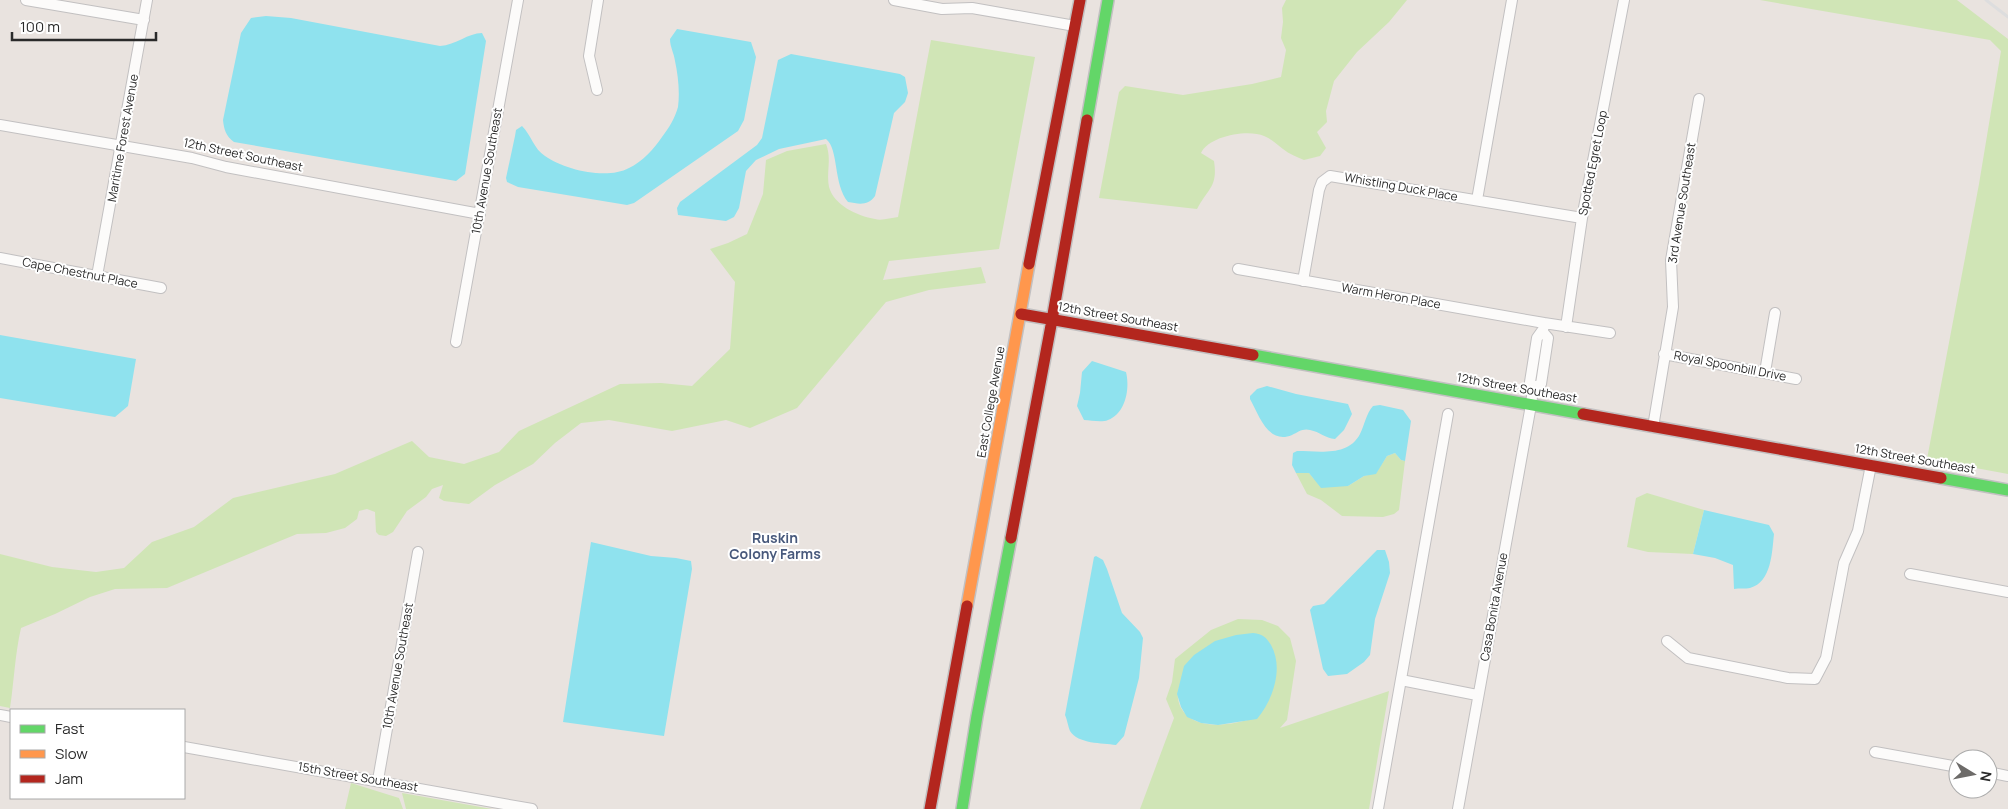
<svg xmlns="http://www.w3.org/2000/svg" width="2008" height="809" font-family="Manrope,sans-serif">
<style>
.green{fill:#d0e5b6;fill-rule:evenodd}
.water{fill:#8fe2ee}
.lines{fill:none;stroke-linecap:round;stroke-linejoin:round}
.street-casing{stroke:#c2c0c1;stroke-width:12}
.fast-casing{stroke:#c2c0c1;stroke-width:14}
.slow-casing{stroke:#c2c0c1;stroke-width:14}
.jam-casing{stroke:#c2c0c1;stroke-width:14}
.street{stroke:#fcfbfa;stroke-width:10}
.fast{stroke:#63d668;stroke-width:11}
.slow{stroke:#ff974d;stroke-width:11}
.jam{stroke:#b3261e;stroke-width:11}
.rail{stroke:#ddddde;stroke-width:3}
.labels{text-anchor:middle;stroke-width:4;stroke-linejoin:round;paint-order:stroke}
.street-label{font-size:12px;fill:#2a2a2a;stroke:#fff}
.neighbourhood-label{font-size:14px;font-weight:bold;fill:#48597c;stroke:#fff}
</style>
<rect width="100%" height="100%" fill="#e9e3df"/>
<!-- green -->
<path class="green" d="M 1286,0 L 1407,0 L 1389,22 L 1357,52 L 1334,81 L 1326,111 L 1327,122 L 1317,132 L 1326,148 L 1320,156 L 1304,160 C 1297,157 1289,154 1283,149 C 1277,145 1272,139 1264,136 C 1248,129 1209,136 1201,153 L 1214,161 C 1218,187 1208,188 1197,209 L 1099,198 L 1119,92 L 1125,86 L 1183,95 L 1252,84 L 1281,77 L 1286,50 L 1281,38 L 1283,22 L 1282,8 Z
M 1760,0 L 1957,0 L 2008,39 L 2008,474 L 1927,459 L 1979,184 L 2001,51 L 1990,40 Z
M 931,40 L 1035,57 L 999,249 L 889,261 L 883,280 L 981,267 L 986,283 L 929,290 L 886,302 L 797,408 L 750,428 L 726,420 L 672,431 L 609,420 L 581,423 L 555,443 L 533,464 L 495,485 L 469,504 L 444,501 L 439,498 L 443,485 L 432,489 L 426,497 L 407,511 L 393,532 L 386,536 L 379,535 L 376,532 L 375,512 L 367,509 L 359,511 L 357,519 L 345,528 L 326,533 L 297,534 L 167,588 L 115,589 L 90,597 L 55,614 L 21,628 C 15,654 14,681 10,708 L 0,706 L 0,554 L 52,567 L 96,572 L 124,568 L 152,542 L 194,527 L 233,498 L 335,474 L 412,441 L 429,457 L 464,464 L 499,452 L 519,431 L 620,384 L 661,383 L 692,386 L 730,349 L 735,282 L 710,249 L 728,243 L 747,234 L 763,194 L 766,160 L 787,151 L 826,144 C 832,159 826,172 829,187 C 834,205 857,216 875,219 C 881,221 891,218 898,217 Z
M 1395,453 L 1401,460 L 1405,461 L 1399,510 L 1394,514 L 1383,517 L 1342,516 L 1321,500 L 1307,494 L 1296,473 L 1309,473 L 1314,479 L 1348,486 L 1364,476 L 1376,473 L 1387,456 Z
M 1647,493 L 1704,510 L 1693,554 L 1648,552 L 1627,547 L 1636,498 Z
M 1238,619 L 1262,620 L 1278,626 L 1290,638 L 1296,661 L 1287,720 L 1280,728 L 1389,691 L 1369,809 L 1140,809 L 1174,718 L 1166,699 L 1172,682 L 1175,659 L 1211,630 ZM 1181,681 L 1254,718 C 1233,725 1194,732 1181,708 C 1179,704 1177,697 1178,693 C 1178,689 1180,685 1181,681 Z
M 351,783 L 399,798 L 403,809 L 345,809 Z
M 402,793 L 492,809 L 406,809 Z"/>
<!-- water -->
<path class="water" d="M 266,16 L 291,18 L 440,46 C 456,45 468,33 482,33 L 486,41 L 465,174 L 456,181 L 234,142 C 226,136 224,130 223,120 L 241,33 L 251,18 Z
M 677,29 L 751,42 L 756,57 L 744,120 L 738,131 L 634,203 L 627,205 L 518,187 L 507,182 L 506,178 L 515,136 L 516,130 L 522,126 C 531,135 534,149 545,156 C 565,170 607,180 629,168 C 642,162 654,149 662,137 C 669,128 675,118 678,107 C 680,92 678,75 675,61 C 674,53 670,47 670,39 Z
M 791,54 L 900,74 L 905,77 L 908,93 L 905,102 L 894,113 L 875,196 C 868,206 859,204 848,202 C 833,184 839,149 826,139 L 779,149 L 756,160 L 746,171 L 739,208 L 734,217 L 726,221 L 678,215 L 677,208 L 680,202 L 757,145 L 762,138 L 778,60 Z
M 0,335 L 136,359 L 128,406 L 115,417 L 0,398 Z
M 1092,361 L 1126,372 C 1130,388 1126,413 1108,420 C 1101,423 1091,420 1084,420 L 1077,406 L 1080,393 L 1082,372 Z
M 1267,386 L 1296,394 L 1348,404 L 1352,414 L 1344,430 L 1335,439 C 1325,438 1320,432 1310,430 C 1303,428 1298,432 1292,435 C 1268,445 1259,415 1250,399 L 1250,396 L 1257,389 Z
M 1380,405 L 1403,410 L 1411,421 L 1405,461 L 1401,460 L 1395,453 L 1387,456 L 1376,474 L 1364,476 L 1348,486 L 1321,488 L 1309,473 L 1296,473 L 1292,465 L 1293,453 L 1297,451 C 1319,451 1348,457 1360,434 C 1365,424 1366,414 1373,406 Z
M 1704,510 L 1769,525 L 1774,534 C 1772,551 1772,582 1750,588 C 1746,589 1739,588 1734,589 L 1733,565 L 1715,558 L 1693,554 Z
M 591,542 L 651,556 L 676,558 L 691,561 L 692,569 L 664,736 L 563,722 Z
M 1377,550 L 1385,550 L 1389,562 L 1390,573 L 1375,619 L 1370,655 L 1364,662 L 1347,674 L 1328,676 L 1323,669 L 1310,610 L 1313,606 L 1324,604 Z
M 1096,556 L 1103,560 L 1107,569 L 1122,613 L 1140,632 L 1143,638 L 1139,678 L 1124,736 L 1116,745 C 1102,743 1078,744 1070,731 C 1068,726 1067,719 1065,715 L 1094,557 Z
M 1253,633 C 1263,634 1266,637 1271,645 C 1284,668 1273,700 1257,719 L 1218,725 L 1201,723 L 1187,717 L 1181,707 L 1177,694 L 1184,666 L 1194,655 L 1215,641 L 1236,635 Z"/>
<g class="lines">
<defs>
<path id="street" d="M 26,0 L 144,20
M 894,0 L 942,9 L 972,8 L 1075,26
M 597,90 L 589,56 L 598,0
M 0,125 L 192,158 L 226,167 L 480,214
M 1477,200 L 1512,0
M 0,258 L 161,288
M 1238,269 L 1544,323
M 97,276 L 147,0
M 1303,281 L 1319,190 L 1322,182 L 1330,176 L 1582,218
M 1566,327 L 1582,218 L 1624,0
M 1543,330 L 1544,323 L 1610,333
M 456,342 L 518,0
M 1664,354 L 1796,379
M 1765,372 L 1775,313
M 1653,427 L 1673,307 L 1671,260 L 1699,99
M 1910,574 L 2008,592
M 1667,641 L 1688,658 L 1788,678 L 1815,679 L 1826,658 L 1844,563 L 1858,531 L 1871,465
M 1401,680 L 1477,695
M 0,715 L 11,717
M 184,747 L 532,809
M 1875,752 L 1958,767
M 1988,772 L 2008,776
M 378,780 L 418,552
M 1378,809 L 1448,414
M 1458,809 L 1531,405 L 1533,388 L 1530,382 L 1537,338 L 1542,331 L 1548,338 L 1541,384 L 1533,388"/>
<path id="fast" d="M 1087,120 L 1108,0
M 1253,355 L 1583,414
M 1941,478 L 2008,490
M 962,809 L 977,716 L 1011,538"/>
<path id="slow" d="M 967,606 L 1029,264"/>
<path id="jam" d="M 1029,264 L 1080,0
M 1021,314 L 1253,355
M 1583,414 L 1941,478
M 1011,538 L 1052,320 L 1087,120
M 930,809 L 967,606"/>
</defs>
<!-- street casing -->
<use href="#street" class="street-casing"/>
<!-- fast casing -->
<use href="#fast" class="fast-casing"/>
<!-- slow casing -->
<use href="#slow" class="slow-casing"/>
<!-- jam casing -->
<use href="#jam" class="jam-casing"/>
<!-- street -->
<use href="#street" class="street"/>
<!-- fast -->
<use href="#fast" class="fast"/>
<!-- slow -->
<use href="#slow" class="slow"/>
<!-- jam -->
<use href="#jam" class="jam"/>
<!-- rail -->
<path class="rail" d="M 1986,0 L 2008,17"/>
</g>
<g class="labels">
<!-- street labels -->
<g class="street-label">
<text transform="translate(123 138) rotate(-80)" y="4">Maritime Forest Avenue</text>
<text transform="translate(243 155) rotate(12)" y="4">12th Street Southeast</text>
<text transform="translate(1593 163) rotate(-79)" y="4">Spotted Egret Loop</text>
<text transform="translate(487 171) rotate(-80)" y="4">10th Avenue Southeast</text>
<text transform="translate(1401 187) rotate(10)" y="4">Whistling Duck Place</text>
<text transform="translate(1682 203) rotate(-81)" y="4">3rd Avenue Southeast</text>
<text transform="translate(80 273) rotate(11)" y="4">Cape Chestnut Place</text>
<text transform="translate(1391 296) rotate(10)" y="4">Warm Heron Place</text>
<text transform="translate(1118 317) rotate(10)" y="4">12th Street Southeast</text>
<text transform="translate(1730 366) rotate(11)" y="4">Royal Spoonbill Drive</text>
<text transform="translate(1517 388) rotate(10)" y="4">12th Street Southeast</text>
<text transform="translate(991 402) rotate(-80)" y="4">East College Avenue</text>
<text transform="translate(1915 459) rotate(10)" y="4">12th Street Southeast</text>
<text transform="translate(1494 607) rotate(-80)" y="4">Casa Bonita Avenue</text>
<text transform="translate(398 666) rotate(-80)" y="4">10th Avenue Southeast</text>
<text transform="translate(358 777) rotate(10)" y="4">15th Street Southeast</text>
</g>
<!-- neighbourhood labels -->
<g class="neighbourhood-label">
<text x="775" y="543">Ruskin<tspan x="775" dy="16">Colony Farms</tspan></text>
</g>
</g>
<!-- legend -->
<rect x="10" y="709" width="175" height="90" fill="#ffffff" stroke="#aaaaaa"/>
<rect x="20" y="725" width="25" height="8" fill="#63d668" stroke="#aaaaaa"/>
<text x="55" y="734" font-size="15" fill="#2a2a2a">Fast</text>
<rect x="20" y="750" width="25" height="8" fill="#ff974d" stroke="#aaaaaa"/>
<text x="55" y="759" font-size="15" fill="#2a2a2a">Slow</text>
<rect x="20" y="775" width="25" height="8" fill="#b3261e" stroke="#aaaaaa"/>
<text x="55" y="784" font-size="15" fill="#2a2a2a">Jam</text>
<!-- north arrow -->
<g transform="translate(1973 774) rotate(100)"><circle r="24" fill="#ffffff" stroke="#aaaaaa"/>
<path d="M0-4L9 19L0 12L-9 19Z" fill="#6d6b69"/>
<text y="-8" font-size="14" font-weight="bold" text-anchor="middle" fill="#2a2a2a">N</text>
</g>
<!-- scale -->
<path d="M12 32v8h144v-8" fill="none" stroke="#2a2a2a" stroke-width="2.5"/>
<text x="20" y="32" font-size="15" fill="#2a2a2a" stroke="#ffffff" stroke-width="4" paint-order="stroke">100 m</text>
</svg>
